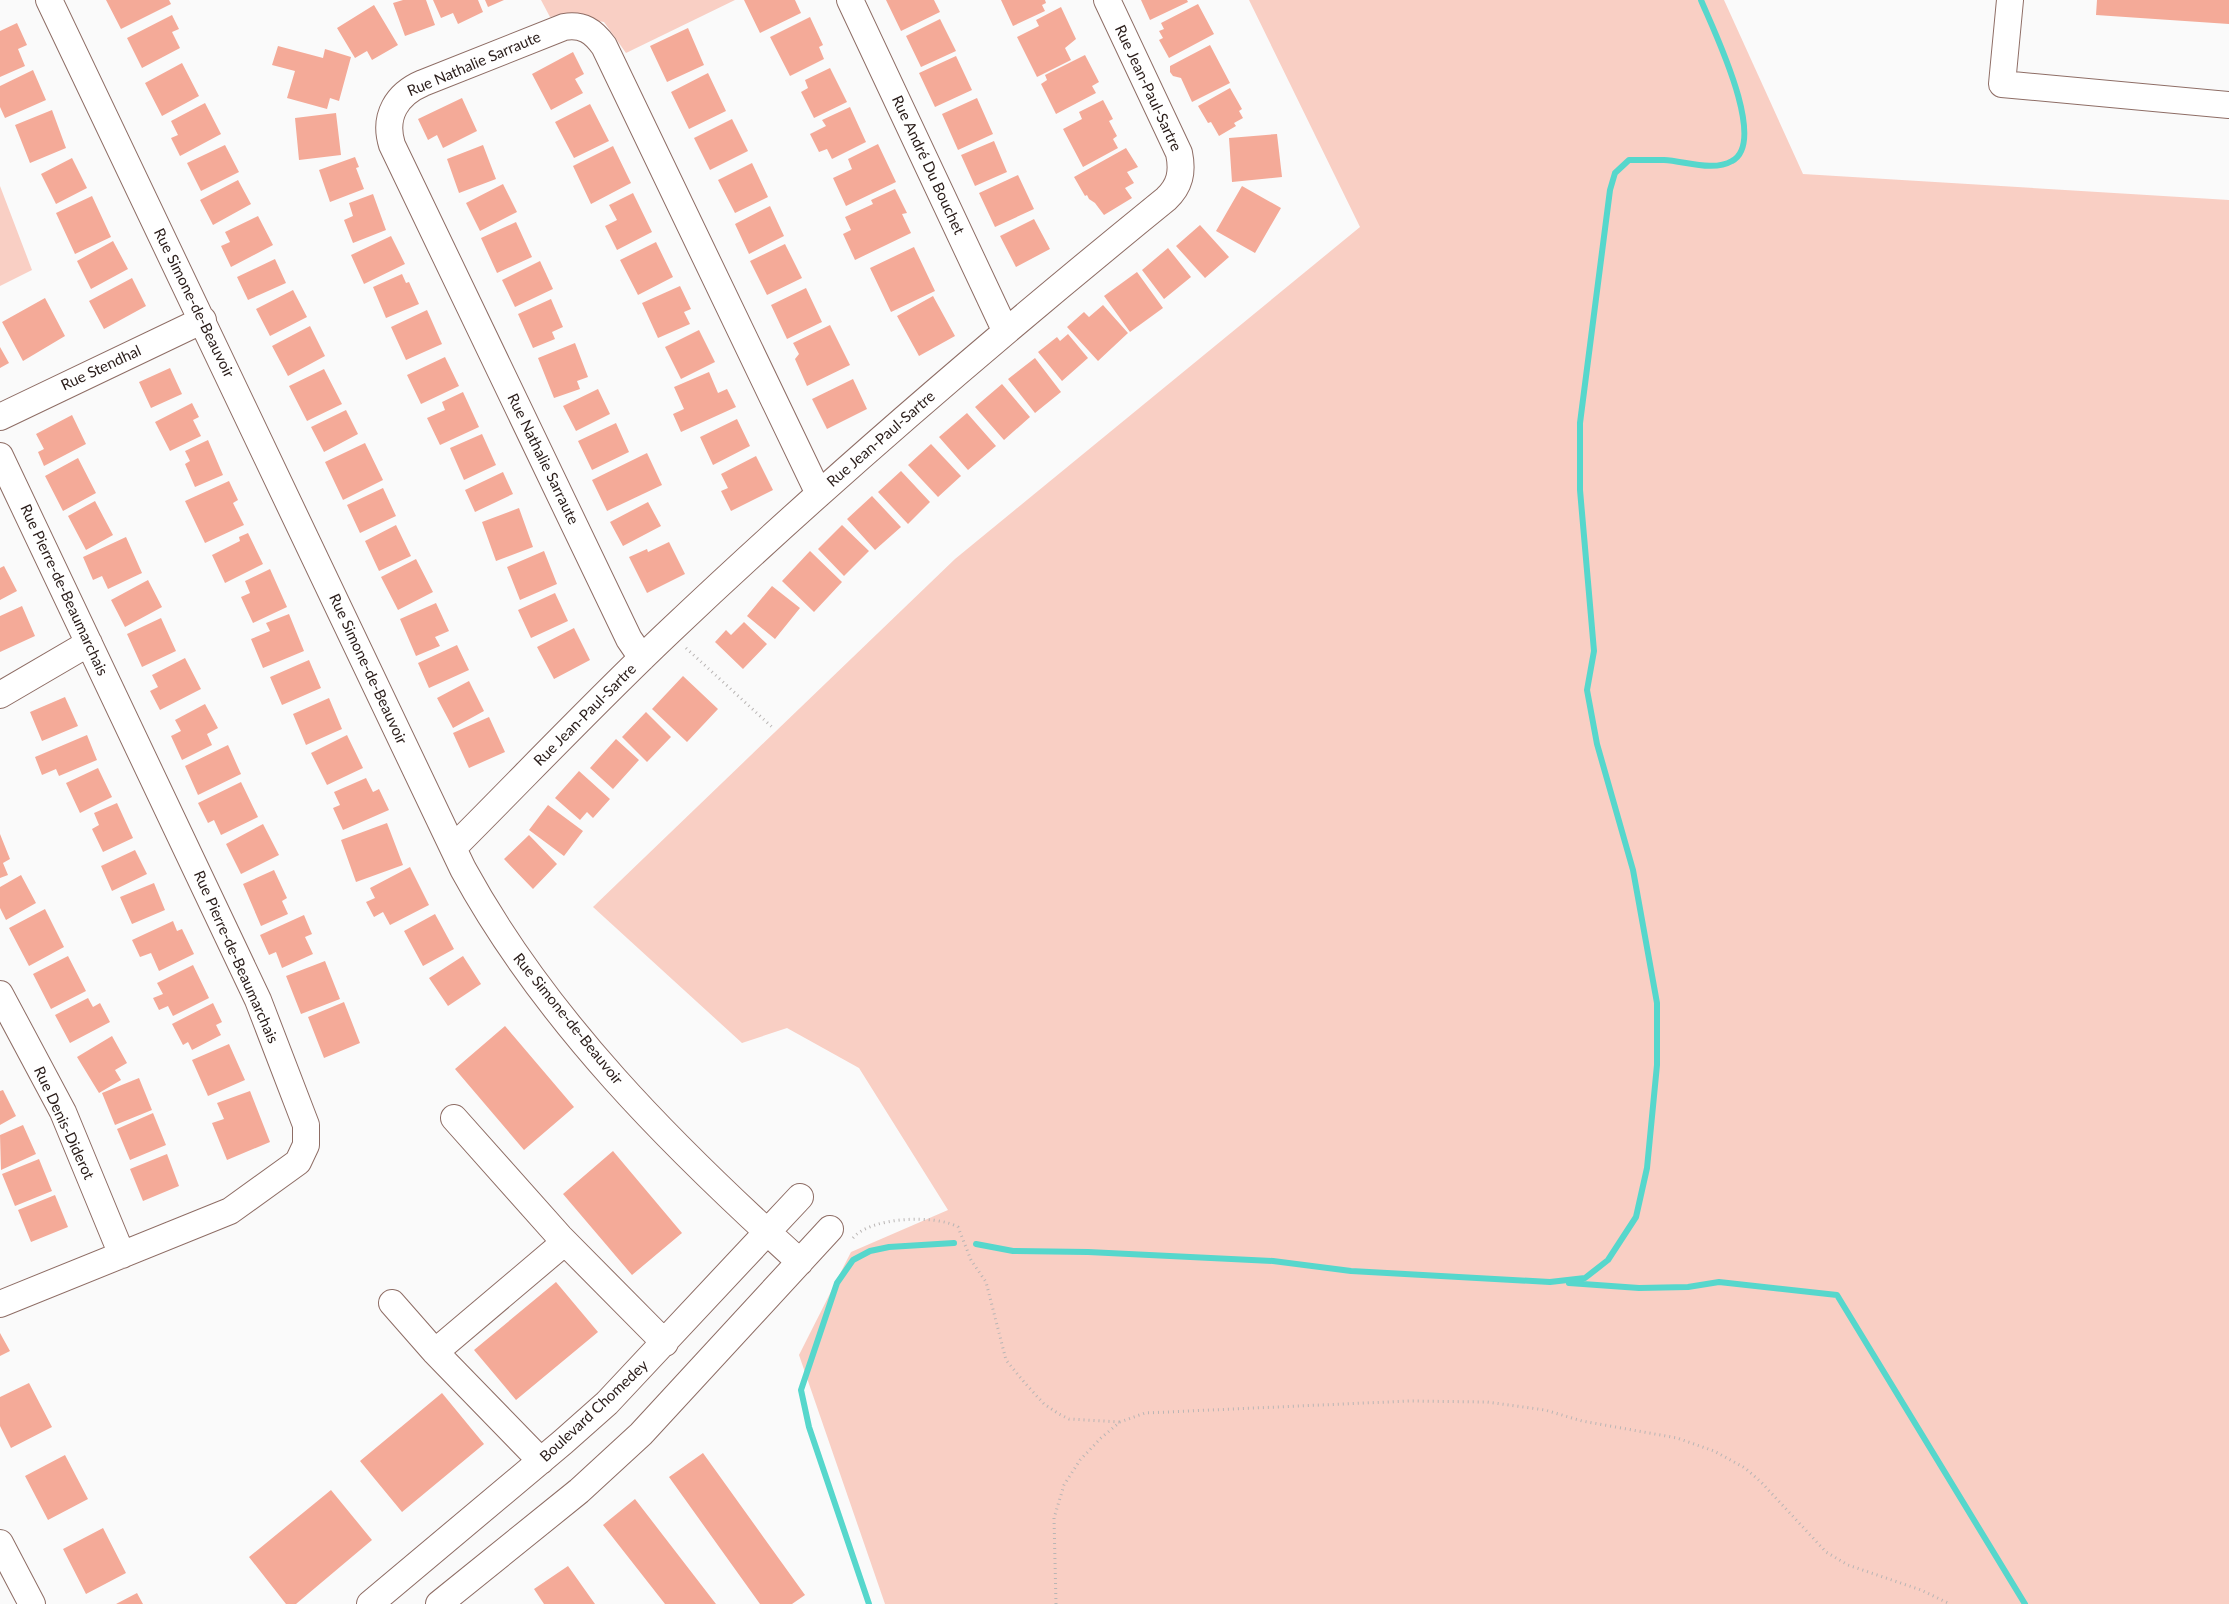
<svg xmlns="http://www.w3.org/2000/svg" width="2229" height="1604" font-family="Lato,sans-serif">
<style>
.green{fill:#f9cfc4}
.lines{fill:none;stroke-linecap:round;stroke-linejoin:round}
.stream{stroke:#56d7cc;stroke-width:6}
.building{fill:#f4aa98}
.minor-casing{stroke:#8e6d65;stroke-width:28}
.path{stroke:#b9b5b4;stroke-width:3;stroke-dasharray:1 4;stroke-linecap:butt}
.minor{stroke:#fff;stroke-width:26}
.labels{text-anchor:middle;stroke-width:4;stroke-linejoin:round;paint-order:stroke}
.street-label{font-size:15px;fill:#291c19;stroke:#fff}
</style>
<rect width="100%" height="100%" fill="#fafafa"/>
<!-- green -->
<path class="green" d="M 541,0 L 735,0 L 626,53 L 604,22 L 563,15 L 550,17 Z
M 1249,0 L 1724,0 L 1803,174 L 2229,200 L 2229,1604 L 885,1604 L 799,1355 L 851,1252 L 948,1210 L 859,1068 L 787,1028 L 742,1043 L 593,907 L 955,559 L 1360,227 Z
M 0,186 L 32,270 L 0,286 Z"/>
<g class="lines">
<!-- stream -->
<path class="stream" d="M 976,1244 L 1013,1251 L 1088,1252 L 1273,1261 L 1351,1271 L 1550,1282 L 1585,1278 L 1608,1260 L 1636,1217 L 1647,1168 L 1657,1065 L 1657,1003 L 1633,870 L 1597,744 L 1587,690 L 1594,651 L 1580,490 L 1580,423 L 1610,190 L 1615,173 L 1629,160 C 1641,160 1652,160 1664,160 C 1685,161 1713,172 1732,161 C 1769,142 1712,27 1701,0
M 1569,1283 L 1639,1288 L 1688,1287 L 1719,1282 L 1837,1295 L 2025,1604
M 869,1604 L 809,1427 L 801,1390 L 837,1283 L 853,1260 L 870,1251 L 889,1247 L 954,1243"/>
</g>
<!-- building -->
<path class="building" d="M 106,0 L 169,0 L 171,4 L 121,29 Z
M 403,0 L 426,0 L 435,25 L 405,36 L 393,3 Z
M 433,0 L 478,0 L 483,12 L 458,24 L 453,13 L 441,18 Z
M 485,0 L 504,0 L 488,7 Z
M 744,0 L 795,0 L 801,13 L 760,33 Z
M 886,0 L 934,0 L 940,12 L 901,31 Z
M 1001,0 L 1045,0 L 1046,3 L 1042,5 L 1045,11 L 1013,26 Z
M 1141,0 L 1187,0 L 1188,2 L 1150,20 Z
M 2097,0 L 2229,0 L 2229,24 L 2096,15 Z
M 1198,4 L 1214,34 L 1169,58 L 1159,40 L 1163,38 L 1159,31 L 1164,29 L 1161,23 Z
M 374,5 L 398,45 L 372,60 L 367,51 L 355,58 L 337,28 Z
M 1061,7 L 1076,39 L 1065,48 L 1071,60 L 1037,77 L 1017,37 L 1039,26 L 1036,20 Z
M 172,15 L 179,29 L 172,32 L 180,48 L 142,68 L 127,38 Z
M 810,17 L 823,45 L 819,47 L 824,59 L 790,76 L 770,37 Z
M 940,19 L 956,51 L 921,67 L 906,36 Z
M 17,23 L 27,45 L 18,49 L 25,66 L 0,77 L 0,31 Z
M 688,28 L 704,65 L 667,82 L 650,46 Z
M 1210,45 L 1230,83 L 1192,102 L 1181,78 L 1173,76 L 1170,72 L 1170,66 Z
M 278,46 L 323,58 L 325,49 L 351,57 L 339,101 L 330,98 L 327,109 L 287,98 L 295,71 L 272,65 Z
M 573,52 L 584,74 L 575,79 L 583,93 L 551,110 L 532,74 Z
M 1085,55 L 1099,82 L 1092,86 L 1096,93 L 1056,114 L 1041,84 L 1047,80 L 1045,75 Z
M 956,56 L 972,90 L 935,107 L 919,73 Z
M 182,63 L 199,96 L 162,116 L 145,83 Z
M 830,68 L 847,102 L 814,118 L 801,92 L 808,88 L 805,80 Z
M 33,70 L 46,100 L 5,118 L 0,107 L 0,86 Z
M 708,73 L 726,111 L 689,129 L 671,92 Z
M 1230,88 L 1242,109 L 1239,111 L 1243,118 L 1234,123 L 1236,126 L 1219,136 L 1211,122 L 1208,123 L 1198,106 Z
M 462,98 L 477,131 L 443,148 L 437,135 L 428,140 L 418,119 Z
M 977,98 L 993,134 L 958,150 L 942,114 Z
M 1103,100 L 1113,119 L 1109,121 L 1117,136 L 1113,139 L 1118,148 L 1083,167 L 1063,129 L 1082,119 L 1079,112 Z
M 205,103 L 221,134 L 180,156 L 171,138 L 178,135 L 171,121 Z
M 590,104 L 609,141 L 574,158 L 555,122 Z
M 850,107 L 866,142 L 832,159 L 827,149 L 819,152 L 810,134 L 826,126 L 822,120 Z
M 52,110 L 66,148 L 30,163 L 15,125 Z
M 336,113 L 341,155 L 299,160 L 295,118 Z
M 732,119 L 748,151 L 710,170 L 694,138 Z
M 1277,134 L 1282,177 L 1232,182 L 1229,138 Z
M 994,141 L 1007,172 L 975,186 L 961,155 Z
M 878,144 L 896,182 L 846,206 L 833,178 L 852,169 L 848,159 Z
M 225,145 L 239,172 L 201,191 L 187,163 Z
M 483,145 L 496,179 L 459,193 L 447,159 Z
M 613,146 L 631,183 L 591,204 L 573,166 Z
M 1126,148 L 1138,167 L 1127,172 L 1134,183 L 1125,188 L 1132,198 L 1104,215 L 1095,203 L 1089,199 L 1087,195 L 1085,196 L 1074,177 Z
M 355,157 L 359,167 L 356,168 L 364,189 L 330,202 L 319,170 Z
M 72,158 L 87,188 L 56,204 L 41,174 Z
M 752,163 L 768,197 L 735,213 L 718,180 Z
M 1018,175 L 1034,209 L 995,227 L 979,193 Z
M 238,180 L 251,204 L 213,225 L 200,200 Z
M 503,184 L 517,212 L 480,231 L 466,203 Z
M 1242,186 L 1281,208 L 1255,253 L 1216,231 Z
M 895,189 L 907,213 L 902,214 L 911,233 L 855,260 L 843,234 L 851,230 L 845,217 L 873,204 L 871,200 Z
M 633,193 L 652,232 L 617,250 L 605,226 L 617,220 L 609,205 Z
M 373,194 L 386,230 L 353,243 L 344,220 L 353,216 L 349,203 Z
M 92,196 L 111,237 L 75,254 L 56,213 Z
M 770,206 L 784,236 L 749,254 L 735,224 Z
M 258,216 L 273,245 L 231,267 L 221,246 L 230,242 L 225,232 Z
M 1034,219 L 1050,249 L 1016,267 L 1000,236 Z
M 516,222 L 532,257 L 497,273 L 481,238 Z
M 1200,225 L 1229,257 L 1205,278 L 1176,246 Z
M 391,236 L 405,264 L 364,284 L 351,255 Z
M 113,241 L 128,269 L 91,289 L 77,261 Z
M 656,242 L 673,277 L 638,295 L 620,260 Z
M 785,244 L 802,278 L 767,295 L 750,261 Z
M 914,247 L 935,291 L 891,312 L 870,268 Z
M 1168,248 L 1191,277 L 1164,299 L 1142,270 Z
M 275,259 L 286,283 L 248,300 L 237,277 Z
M 540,261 L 553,289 L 515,307 L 502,280 Z
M 1137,272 L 1163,308 L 1130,332 L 1104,296 Z
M 402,274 L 406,283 L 409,282 L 419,304 L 386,318 L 373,287 Z
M 132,278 L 146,306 L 104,329 L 89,301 Z
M 680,286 L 691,309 L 684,312 L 690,324 L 658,338 L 642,303 Z
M 806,288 L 822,322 L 787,339 L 771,305 Z
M 293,290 L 307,317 L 270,336 L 256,309 Z
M 933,296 L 955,336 L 919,356 L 897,316 Z
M 45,298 L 65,336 L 23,361 L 2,322 Z
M 551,299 L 563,327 L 552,332 L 555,339 L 533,348 L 518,314 Z
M 1103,305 L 1128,333 L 1098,361 L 1067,327 L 1084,312 L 1089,317 Z
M 427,310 L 442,344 L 406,360 L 391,327 Z
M 830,325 L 850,365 L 807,386 L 795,359 L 799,354 L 793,343 Z
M 310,326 L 325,356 L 288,376 L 272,346 Z
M 699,330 L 715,362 L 681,379 L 665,347 Z
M 1068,334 L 1088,358 L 1062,381 L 1038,352 L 1057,337 L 1060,341 Z
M 575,343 L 588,377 L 577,381 L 580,389 L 554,398 L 538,358 Z
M 0,347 L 9,363 L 0,368 Z
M 445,357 L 459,386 L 421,404 L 407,375 Z
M 1035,358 L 1061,392 L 1035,413 L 1008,379 Z
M 170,368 L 182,394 L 151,408 L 139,382 Z
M 324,369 L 342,404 L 307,421 L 289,386 Z
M 709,372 L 718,393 L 727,389 L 736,407 L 681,432 L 673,414 L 684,409 L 674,387 Z
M 853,379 L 867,409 L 827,429 L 812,399 Z
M 1002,384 L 1030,417 L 1004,440 L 975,407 Z
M 598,389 L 610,414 L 576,431 L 563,406 Z
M 463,392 L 479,427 L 440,445 L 427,418 L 445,410 L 442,402 Z
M 192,403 L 199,417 L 193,420 L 201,436 L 170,451 L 155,422 Z
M 346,410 L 358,434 L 324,452 L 311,427 Z
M 967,413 L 996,446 L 968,470 L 939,437 Z
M 72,415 L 86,444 L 44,466 L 38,452 L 44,449 L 36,434 Z
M 737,419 L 750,446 L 713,465 L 700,437 Z
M 616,423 L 629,452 L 592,470 L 578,441 Z
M 482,434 L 496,465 L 464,480 L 450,448 Z
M 208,440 L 223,475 L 195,487 L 185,464 L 190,461 L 185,451 Z
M 365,443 L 383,480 L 343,500 L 325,462 Z
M 931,444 L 961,476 L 938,497 L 908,465 Z
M 647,453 L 662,485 L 607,511 L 592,480 Z
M 756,456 L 773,490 L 731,511 L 721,491 L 728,488 L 721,474 Z
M 78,458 L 96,493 L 63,511 L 45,476 Z
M 901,471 L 930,502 L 908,524 L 878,492 Z
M 503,472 L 513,494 L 475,512 L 465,490 Z
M 229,481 L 238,500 L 233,503 L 244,525 L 205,543 L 185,501 Z
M 383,488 L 396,516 L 360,533 L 347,505 Z
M 872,496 L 901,527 L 875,550 L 847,519 Z
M 95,501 L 113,535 L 86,550 L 68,516 Z
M 648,502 L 661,526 L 623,546 L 610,522 Z
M 519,508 L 533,547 L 496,561 L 482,522 Z
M 396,525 L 411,556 L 379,571 L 365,541 Z
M 842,525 L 869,551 L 844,576 L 818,549 Z
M 248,533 L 263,564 L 225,583 L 212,555 L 240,541 L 239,537 Z
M 126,537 L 142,573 L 108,589 L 102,576 L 93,580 L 83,557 Z
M 669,542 L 685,574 L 647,593 L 629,557 L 647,549 L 648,552 Z
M 544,551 L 557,584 L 520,600 L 507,567 Z
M 810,551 L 842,582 L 814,612 L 782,581 Z
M 416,559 L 433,592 L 398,610 L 381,577 Z
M 4,566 L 17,591 L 0,600 L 0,568 Z
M 270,569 L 287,607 L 253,623 L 241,597 L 250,593 L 245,581 Z
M 148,580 L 162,607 L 125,627 L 111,600 Z
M 772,586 L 800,608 L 775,639 L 747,616 Z
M 555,593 L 568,621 L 531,638 L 518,610 Z
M 436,603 L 449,631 L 435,637 L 440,646 L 416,656 L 400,619 Z
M 22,606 L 35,636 L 0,652 L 0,616 Z
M 289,614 L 304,651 L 263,668 L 251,639 L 270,631 L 266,623 Z
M 161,618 L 176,651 L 142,667 L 127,634 Z
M 744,622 L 767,644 L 743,669 L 715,642 L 726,630 L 731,635 Z
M 574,628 L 590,660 L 554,679 L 537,647 Z
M 457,645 L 469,670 L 429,688 L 418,663 Z
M 185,658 L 201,689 L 160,710 L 150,691 L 158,687 L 152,675 Z
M 309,660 L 321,688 L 282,705 L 270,677 Z
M 683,676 L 718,709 L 687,742 L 652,709 Z
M 469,681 L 484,711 L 453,728 L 437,698 Z
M 65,697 L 78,726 L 42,741 L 30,712 Z
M 329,698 L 342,729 L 306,745 L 293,714 Z
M 205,704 L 218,728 L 207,734 L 212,745 L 182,760 L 171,736 L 181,731 L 175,720 Z
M 646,712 L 671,737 L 647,762 L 622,737 Z
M 489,717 L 505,752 L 469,768 L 453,733 Z
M 87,735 L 97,760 L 59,776 L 56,769 L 42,775 L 35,757 Z
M 347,735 L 363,768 L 327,785 L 311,753 Z
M 616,739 L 639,760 L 613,789 L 590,768 Z
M 228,745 L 241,774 L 198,795 L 185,766 Z
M 98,768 L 112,797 L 80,813 L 66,783 Z
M 579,771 L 610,799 L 593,818 L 587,812 L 580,820 L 555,798 Z
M 366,778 L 373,792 L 379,789 L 389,810 L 343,830 L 333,808 L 340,805 L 334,792 Z
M 241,782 L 258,817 L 221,835 L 214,820 L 208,823 L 198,803 Z
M 117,803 L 133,838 L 103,852 L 92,829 L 99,825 L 94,813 Z
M 548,805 L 583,831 L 564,856 L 529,830 Z
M 387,823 L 403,865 L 356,882 L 341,840 Z
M 263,824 L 279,855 L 241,874 L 226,844 Z
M 0,834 L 10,859 L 3,863 L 8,875 L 0,878 Z
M 529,835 L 557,864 L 533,889 L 504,859 Z
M 135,850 L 147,874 L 112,891 L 101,866 Z
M 410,867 L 429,905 L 390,925 L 383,912 L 374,917 L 366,902 L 375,898 L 370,888 Z
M 274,870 L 287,898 L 282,901 L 288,914 L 261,926 L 243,884 Z
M 21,875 L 36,903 L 6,920 L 0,908 L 0,887 Z
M 154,883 L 165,910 L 132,924 L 120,897 Z
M 45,909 L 64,947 L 29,966 L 9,928 Z
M 435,914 L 454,949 L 423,966 L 404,931 Z
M 304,915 L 312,934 L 305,937 L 313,954 L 282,968 L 276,952 L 269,955 L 260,935 Z
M 173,921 L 177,931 L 182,929 L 194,954 L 159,971 L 151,953 L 140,957 L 132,940 Z
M 68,956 L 86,991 L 51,1009 L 33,974 Z
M 463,956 L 481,984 L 448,1006 L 429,978 Z
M 325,961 L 340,999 L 301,1014 L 286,976 Z
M 193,965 L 209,998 L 173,1016 L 168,1006 L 159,1010 L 153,998 L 163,994 L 157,983 Z
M 88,998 L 93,1007 L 100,1003 L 110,1022 L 70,1043 L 55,1015 Z
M 344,1002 L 360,1043 L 324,1058 L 308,1017 Z
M 213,1003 L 222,1022 L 216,1025 L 221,1035 L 192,1050 L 188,1042 L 183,1045 L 172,1024 Z
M 505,1026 L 574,1107 L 524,1150 L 455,1069 Z
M 112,1036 L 127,1063 L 115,1070 L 121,1080 L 99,1093 L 77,1057 Z
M 229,1044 L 245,1080 L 208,1096 L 192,1060 Z
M 139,1078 L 152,1110 L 115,1125 L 102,1093 Z
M 3,1090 L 16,1116 L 0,1125 L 0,1091 Z
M 250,1091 L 270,1142 L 227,1160 L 212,1123 L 224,1119 L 217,1103 Z
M 153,1113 L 166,1145 L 130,1160 L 117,1129 Z
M 23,1125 L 36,1154 L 1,1170 L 0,1135 Z
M 613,1151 L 682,1233 L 632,1275 L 563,1194 Z
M 167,1154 L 179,1186 L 143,1201 L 130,1169 Z
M 39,1159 L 52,1191 L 15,1206 L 2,1174 Z
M 55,1195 L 68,1227 L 31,1242 L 18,1210 Z
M 556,1282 L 598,1332 L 516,1400 L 474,1350 Z
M 0,1333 L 10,1351 L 0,1356 Z
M 29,1383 L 52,1427 L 11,1448 L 0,1426 L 0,1397 Z
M 442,1393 L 484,1444 L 402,1512 L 360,1461 Z
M 703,1453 L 805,1595 L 792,1604 L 760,1604 L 669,1477 Z
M 65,1455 L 88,1499 L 48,1520 L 25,1476 Z
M 331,1490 L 372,1540 L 296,1604 L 286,1604 L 249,1557 Z
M 635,1499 L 716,1604 L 665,1604 L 603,1525 Z
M 103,1528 L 126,1573 L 86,1594 L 63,1549 Z
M 568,1566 L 595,1604 L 544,1604 L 534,1589 Z
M 137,1593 L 143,1604 L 116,1604 Z"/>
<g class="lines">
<defs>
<path id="minor" d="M 49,0 L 463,869 C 546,1021 672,1146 800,1262
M 850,0 L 1005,330
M 2010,0 L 2002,84 L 2229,105
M 0,417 L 203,320
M 0,456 L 258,1000 L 306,1125 L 306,1145 L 298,1162 L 230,1211 L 0,1304
M 642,658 L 629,639 L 392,145 C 383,116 397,94 423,83 L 564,27 C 583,24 593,31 604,46 L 819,494
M 0,695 L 89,643
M 453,848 C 525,776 595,702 669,632 C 828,481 995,338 1166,199 C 1180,186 1183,172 1179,153 L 1107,0
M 0,994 L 63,1112 L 122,1255
M 454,1118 L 560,1237 L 665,1343
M 392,1303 L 435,1352 L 541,1461
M 435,1352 L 565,1242
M 0,1543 L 32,1604
M 370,1604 L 563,1442 L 607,1403 L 800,1197
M 439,1604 L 579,1491 L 641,1434 L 830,1229"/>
</defs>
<!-- minor casing -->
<use href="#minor" class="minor-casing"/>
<!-- path -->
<path class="path" d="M 686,648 L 772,727
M 853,1238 C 870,1217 935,1214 958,1227 L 971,1260 L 986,1282 L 1006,1360 L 1024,1382 L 1044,1404 L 1059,1414 L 1069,1419 L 1120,1422
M 1056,1604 L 1054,1518 L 1064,1485 L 1080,1460 L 1101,1438 L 1120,1422 L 1145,1413 L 1409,1401 L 1487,1402 L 1545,1410 L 1582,1421 L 1677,1438 L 1714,1451 L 1745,1468 L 1761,1482 L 1826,1552 L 1848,1565 L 1921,1590 L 1950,1604"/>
<!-- minor -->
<use href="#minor" class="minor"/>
</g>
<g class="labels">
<!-- street labels -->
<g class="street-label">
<text transform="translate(474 64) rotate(-23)" y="5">Rue Nathalie Sarraute</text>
<text transform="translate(1148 88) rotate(65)" y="5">Rue Jean-Paul-Sartre</text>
<text transform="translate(928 165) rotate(65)" y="5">Rue André Du Bouchet</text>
<text transform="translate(194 303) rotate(64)" y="5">Rue Simone-de-Beauvoir</text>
<text transform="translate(101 368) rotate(-25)" y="5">Rue Stendhal</text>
<text transform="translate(881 439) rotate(-41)" y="5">Rue Jean-Paul-Sartre</text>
<text transform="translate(543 459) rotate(64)" y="5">Rue Nathalie Sarraute</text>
<text transform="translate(64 590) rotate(65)" y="5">Rue Pierre-de-Beaumarchais</text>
<text transform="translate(368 669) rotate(65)" y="5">Rue Simone-de-Beauvoir</text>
<text transform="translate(585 715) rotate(-45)" y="5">Rue Jean-Paul-Sartre</text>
<text transform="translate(236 957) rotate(66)" y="5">Rue Pierre-de-Beaumarchais</text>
<text transform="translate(568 1019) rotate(51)" y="5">Rue Simone-de-Beauvoir</text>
<text transform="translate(64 1123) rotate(65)" y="5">Rue Denis-Diderot</text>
<text transform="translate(594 1411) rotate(-43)" y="5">Boulevard Chomedey</text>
</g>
</g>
</svg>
